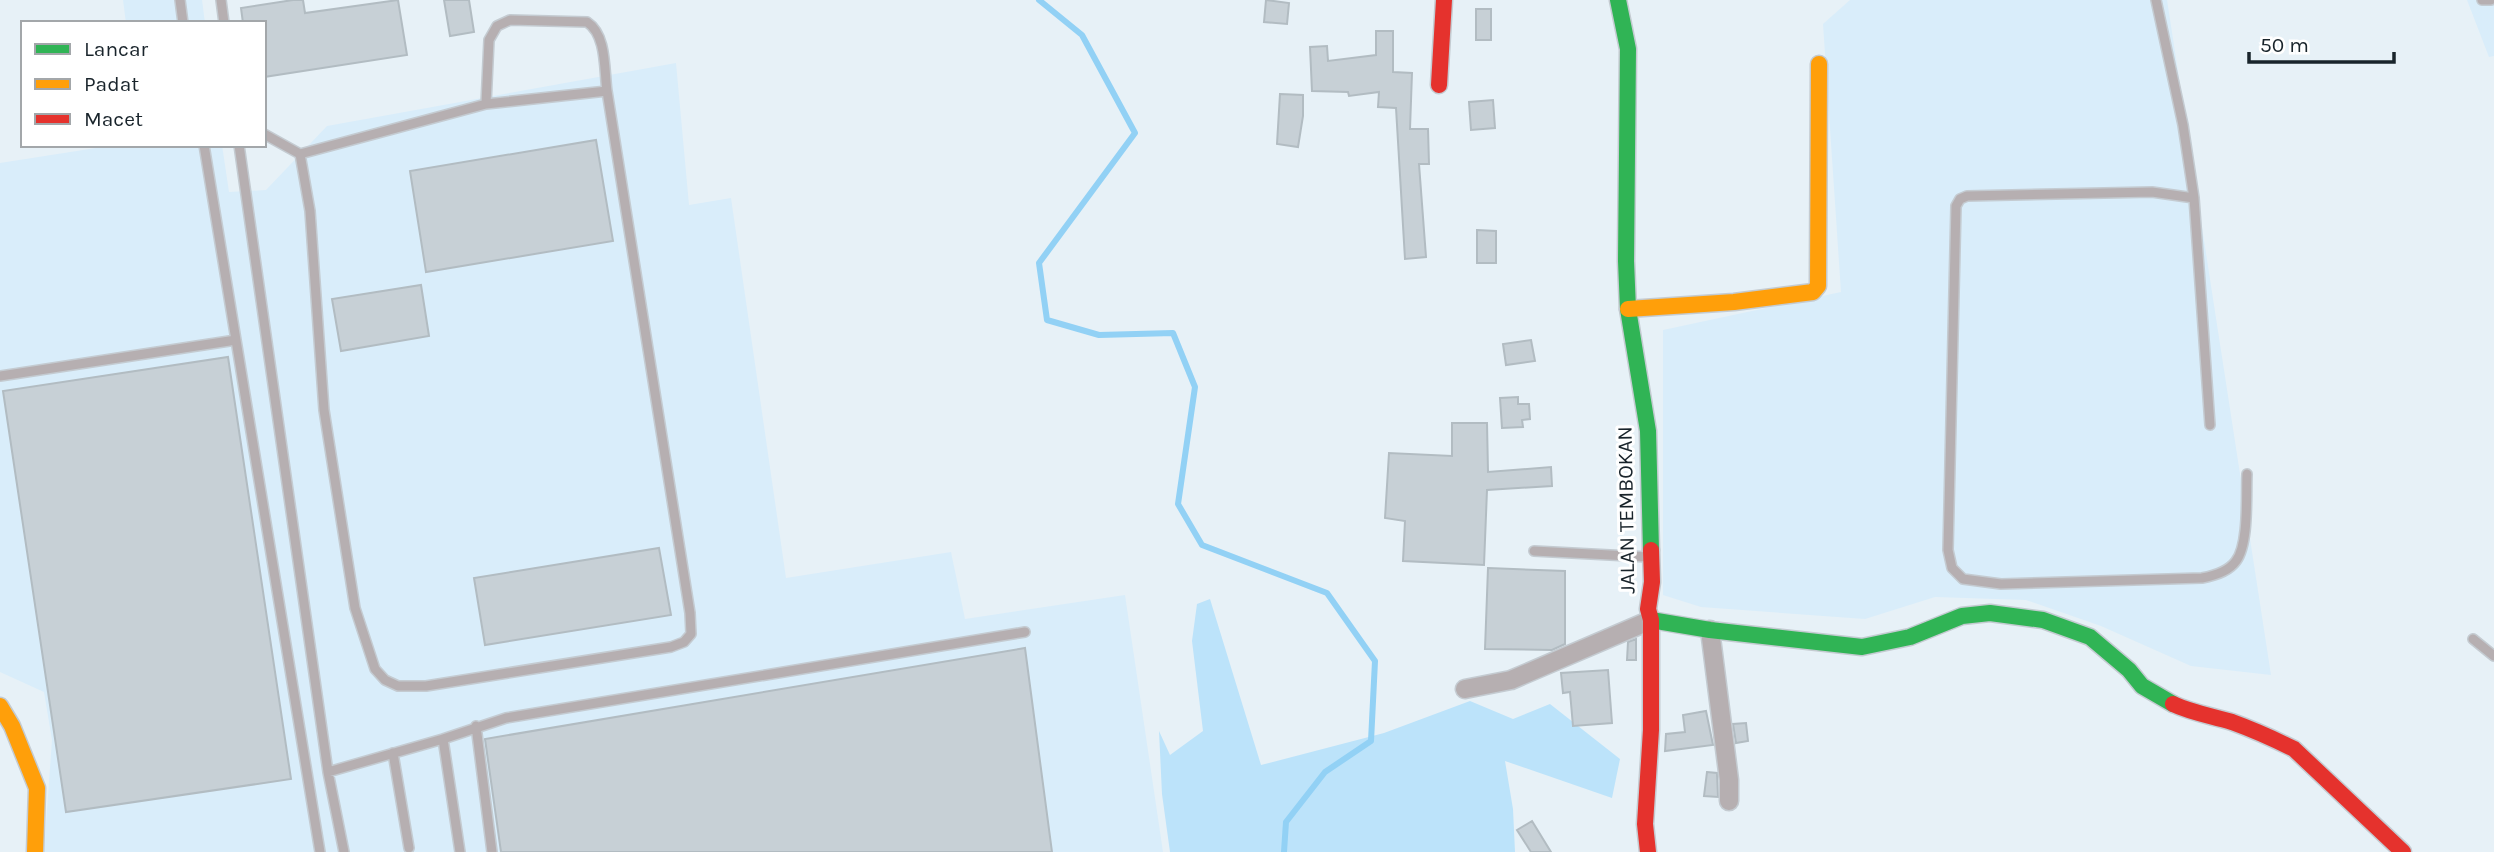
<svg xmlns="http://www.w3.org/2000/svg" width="2494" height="852" font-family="Karla,sans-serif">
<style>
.built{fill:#d9edfa}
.green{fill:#bce3fa}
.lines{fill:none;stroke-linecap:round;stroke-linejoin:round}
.stream{stroke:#92d1f5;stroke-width:6}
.building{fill:#c7d0d6;stroke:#b2bcc2;stroke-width:2}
.lane-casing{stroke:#c4cbd1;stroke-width:12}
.street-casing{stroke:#c4cbd1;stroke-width:21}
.fast-casing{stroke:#c4cbd1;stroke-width:19}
.slow-casing{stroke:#c4cbd1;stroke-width:19}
.jam-casing{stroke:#c4cbd1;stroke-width:19}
.lane{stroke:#b6afb1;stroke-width:9}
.street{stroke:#b6afb1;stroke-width:18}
.fast{stroke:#30b455;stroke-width:16}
.slow{stroke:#ff9f0a;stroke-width:16}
.jam{stroke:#e5322d;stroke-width:16}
.labels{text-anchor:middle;stroke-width:6;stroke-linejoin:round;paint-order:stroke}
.street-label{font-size:21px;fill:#19242b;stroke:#fff}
</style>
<rect width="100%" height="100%" fill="#e7f1f7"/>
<!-- built -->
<path class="built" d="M 123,0 L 202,0 L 205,23 L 126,23 Z
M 1850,0 L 2167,0 L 2271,675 L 2191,666 L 2101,626 L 2026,600 L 1935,597 L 1865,619 L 1701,607 L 1663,595 L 1663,330 L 1841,292 L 1823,24 Z
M 2467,0 L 2494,0 L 2494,56 L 2489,57 Z
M 676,63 L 689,205 L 731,198 L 786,578 L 951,552 L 965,619 L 1125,595 L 1163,852 L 44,852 L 52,740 L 44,692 L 0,672 L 0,163 L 115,145 L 222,145 L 229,192 L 266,190 L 327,126 Z"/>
<!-- green -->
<path class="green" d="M 1210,599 L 1261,765 L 1384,733 L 1470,701 L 1513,719 L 1550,704 L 1620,759 L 1612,798 L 1505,761 L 1513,809 L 1515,852 L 1170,852 L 1162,794 L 1159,731 L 1170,755 L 1203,731 L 1192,641 L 1197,604 Z"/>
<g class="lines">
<!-- stream -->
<path class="stream" d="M 1039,0 L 1082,35 L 1135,133 L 1039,263 L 1047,320 L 1099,335 L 1173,333 L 1195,387 L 1178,504 L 1202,545 L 1327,593 L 1375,661 L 1371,741 L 1325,772 L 1286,822 L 1284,852"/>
</g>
<!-- building -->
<path class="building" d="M 293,0 L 303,0 L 305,13 L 398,0 L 407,55 L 264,77 L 264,23 L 243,23 L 241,8 Z
M 444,0 L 469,0 L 474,32 L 450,36 Z
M 1266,0 L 1289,3 L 1287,24 L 1264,22 Z
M 1476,9 L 1491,9 L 1491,40 L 1476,40 Z
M 1376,31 L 1393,31 L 1393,72 L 1412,73 L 1410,129 L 1428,129 L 1429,164 L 1419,164 L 1426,257 L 1405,259 L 1396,108 L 1378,107 L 1379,92 L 1349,96 L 1348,92 L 1312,91 L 1310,47 L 1327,46 L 1328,61 L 1376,55 Z
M 1280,94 L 1303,95 L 1303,116 L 1298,147 L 1277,144 Z
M 1493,100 L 1495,128 L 1471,130 L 1469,102 Z
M 596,140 L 613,241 L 426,272 L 410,171 Z
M 1477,230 L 1496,231 L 1496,263 L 1477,263 Z
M 421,285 L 429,336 L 341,351 L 332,299 Z
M 1531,340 L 1535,361 L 1506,365 L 1503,344 Z
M 228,357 L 291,779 L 66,812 L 3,391 Z
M 1518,397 L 1518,404 L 1529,404 L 1530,419 L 1522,420 L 1523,427 L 1502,428 L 1500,398 Z
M 1452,423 L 1487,423 L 1488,472 L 1551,467 L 1552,486 L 1487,490 L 1484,565 L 1403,561 L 1405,521 L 1385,518 L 1389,453 L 1452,456 Z
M 659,548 L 671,615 L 485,645 L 474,578 Z
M 1488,568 L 1565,571 L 1565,644 L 1552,650 L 1485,649 Z
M 1636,639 L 1636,660 L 1627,660 L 1628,642 Z
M 1025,648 L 1052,852 L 501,852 L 485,739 Z
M 1608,670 L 1612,723 L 1573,726 L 1570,692 L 1563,693 L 1561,673 Z
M 1706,711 L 1713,745 L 1665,751 L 1666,734 L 1685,732 L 1683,715 Z
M 1746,723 L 1748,741 L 1736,743 L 1733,724 Z
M 1707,772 L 1717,773 L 1718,797 L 1704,796 Z
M 1532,821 L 1551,852 L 1531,852 L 1517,830 Z"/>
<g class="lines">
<defs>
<path id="lane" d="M 180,0 L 183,23
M 221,0 L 224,23
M 2156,0 L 2183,125 L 2194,198 L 2210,425
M 2482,0 L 2491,0
M 264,134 L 300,154 L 310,211 L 324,410 L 355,608 L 375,669 L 385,680 L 398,686 L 426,686 L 671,647 L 684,642 L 691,634 L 690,613 L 607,91 C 604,70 607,35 587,22 L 510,20 L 497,26 L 489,40 L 486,104
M 204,145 L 320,852
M 239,145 L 328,772 L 344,852
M 300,154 L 486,104 L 607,91
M 2194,198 L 2152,192 L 1967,196 L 1960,199 L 1956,206 L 1948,550 L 1952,568 L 1963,579 L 2001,584 L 2202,578 C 2213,576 2229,571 2236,561 C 2249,544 2246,496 2247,474
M 0,376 L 236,340
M 1534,551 L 1648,557
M 2473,639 L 2494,656
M 476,726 L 492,852
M 443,739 L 460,852
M 393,753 L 409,848
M 328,772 L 443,739 L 506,718 L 1025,632"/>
<path id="street" d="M 1710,630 L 1729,780 L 1729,801
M 1465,689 L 1511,680 L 1651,620"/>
<path id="fast" d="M 1618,0 L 1628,49 L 1626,261 L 1628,309 L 1648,431 L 1651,550
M 1651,620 L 1710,630 L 1862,647 L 1910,637 L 1962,616 L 1990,613 L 2043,620 L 2090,637 L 2129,670 L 2142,686 L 2173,704"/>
<path id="slow" d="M 1628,309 L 1734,302 L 1813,292 L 1818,286 L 1819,64
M 0,706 L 12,726 L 37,788 L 35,852"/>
<path id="jam" d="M 1439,85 L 1444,0
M 2173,704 C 2192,713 2213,716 2232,722 C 2254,730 2274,739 2294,749 L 2403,852
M 1648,852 L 1645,824 L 1651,730 L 1651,620 L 1648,609 L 1652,582 L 1651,550"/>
</defs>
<!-- lane casing -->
<use href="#lane" class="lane-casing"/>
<!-- street casing -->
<use href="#street" class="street-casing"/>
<!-- fast casing -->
<use href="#fast" class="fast-casing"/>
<!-- slow casing -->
<use href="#slow" class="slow-casing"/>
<!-- jam casing -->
<use href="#jam" class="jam-casing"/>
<!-- lane -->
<use href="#lane" class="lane"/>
<!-- street -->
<use href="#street" class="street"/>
<!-- fast -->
<use href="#fast" class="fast"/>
<!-- slow -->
<use href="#slow" class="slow"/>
<!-- jam -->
<use href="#jam" class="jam"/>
</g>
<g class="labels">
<!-- street labels -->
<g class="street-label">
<text transform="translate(1626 510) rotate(-91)" y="7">JALAN TEMBOKAN</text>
</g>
</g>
<!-- legend -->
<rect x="21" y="21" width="245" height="126" fill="#ffffff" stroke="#a3a7aa" stroke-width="2"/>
<rect x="35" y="44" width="35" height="10" fill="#30b455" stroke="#a3a7aa" stroke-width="2"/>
<text x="84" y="56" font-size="21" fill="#19242b">Lancar</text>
<rect x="35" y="79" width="35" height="10" fill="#ff9f0a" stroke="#a3a7aa" stroke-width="2"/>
<text x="84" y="91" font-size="21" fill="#19242b">Padat</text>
<rect x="35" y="114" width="35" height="10" fill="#e5322d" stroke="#a3a7aa" stroke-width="2"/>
<text x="84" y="126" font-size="21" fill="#19242b">Macet</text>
<!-- scale -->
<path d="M2249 52v10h145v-10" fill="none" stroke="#19242b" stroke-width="3.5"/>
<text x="2260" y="52" font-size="21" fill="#19242b" stroke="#ffffff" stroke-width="5" paint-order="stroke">50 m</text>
</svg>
